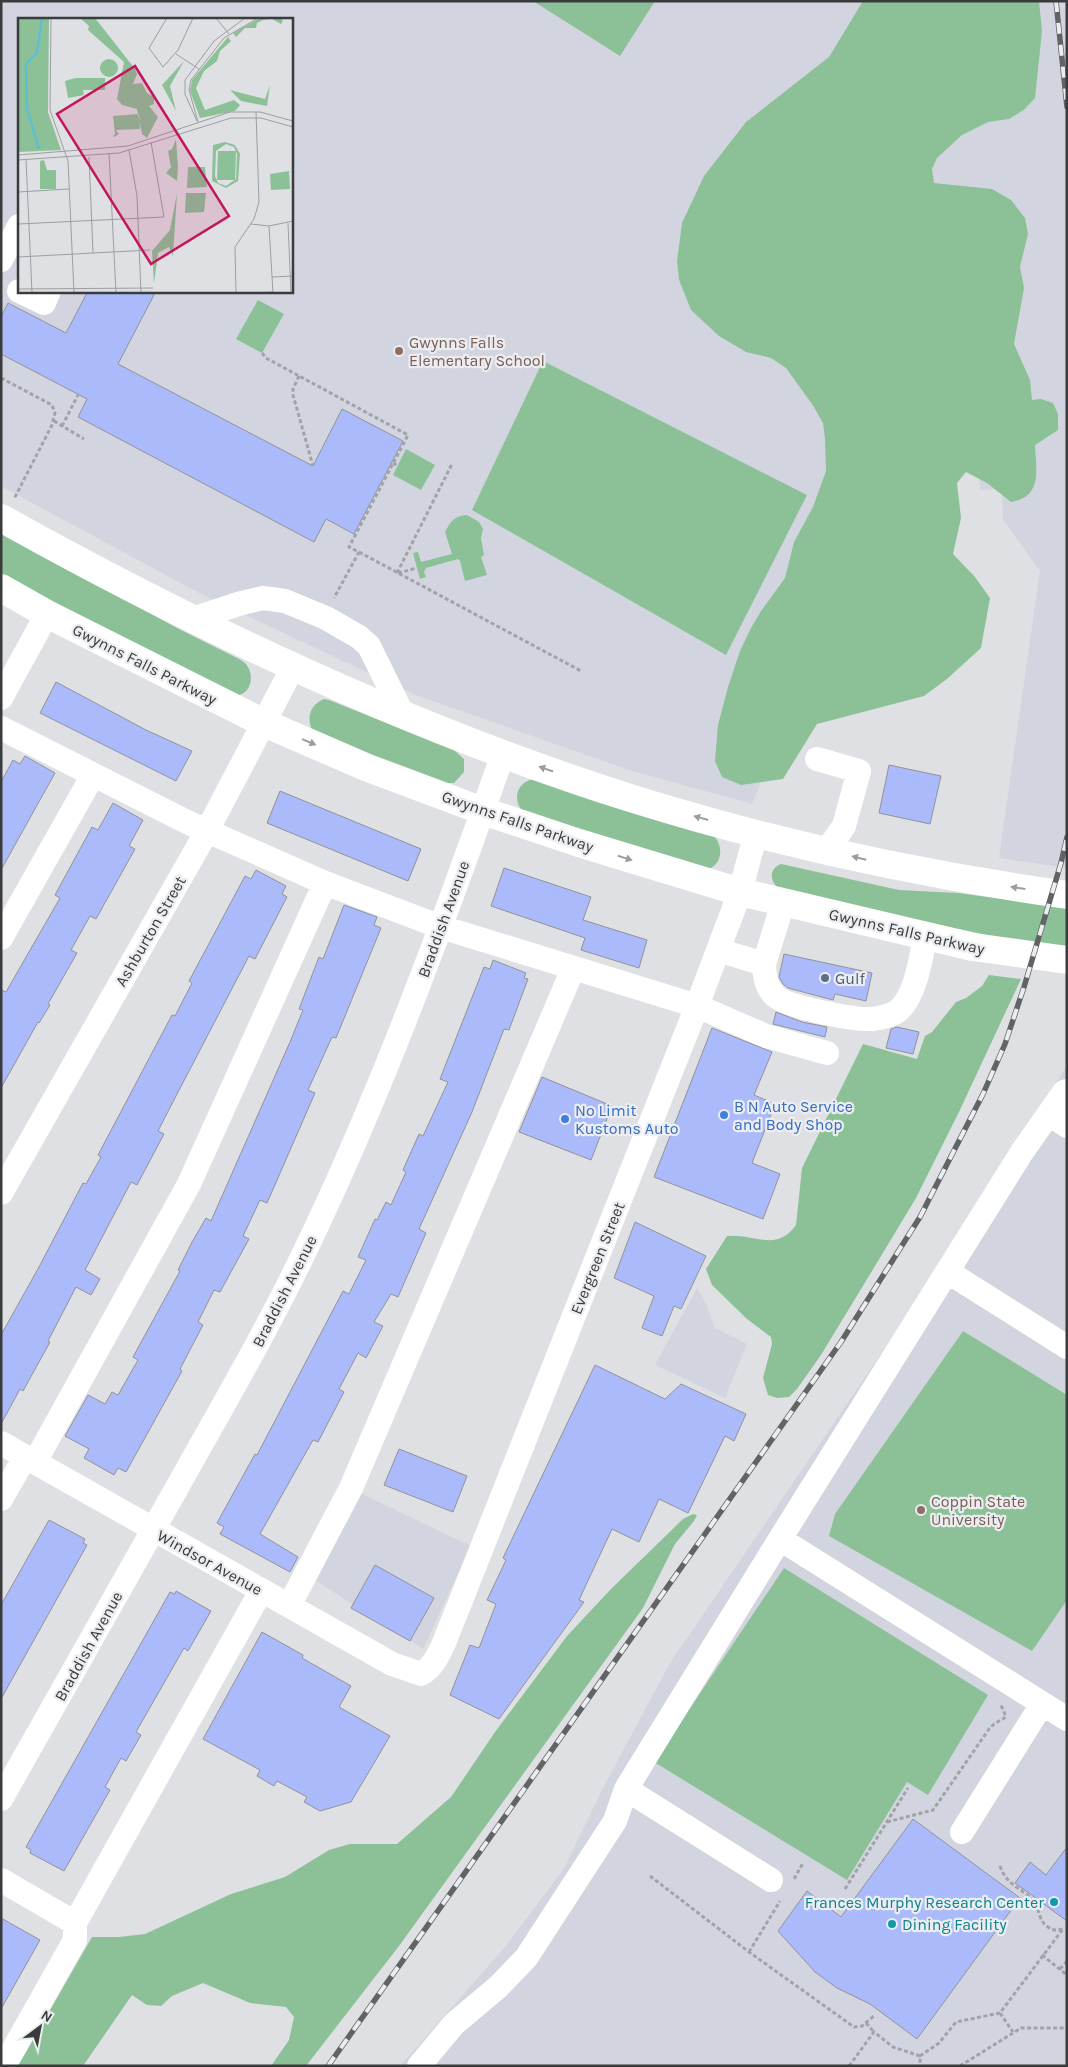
<svg xmlns="http://www.w3.org/2000/svg" width="1068" height="2067" font-family="Karla,sans-serif">
<style>
.built{fill:#d2d5df;fill-rule:evenodd}
.green{fill:#8cc198}
.building{fill:#abbafb;stroke:#929396}
.lines{fill:none;stroke-linecap:round;stroke-linejoin:round}
.path{stroke:#a2a3a6;stroke-width:3;stroke-dasharray:4 2.5;stroke-linecap:butt}
.minor{stroke:#fff;stroke-width:24}
.major{stroke:#fff;stroke-width:28}
.rail-casing{stroke:#626364;stroke-width:5.5}
.rail{stroke:#ecedf1;stroke-width:4;stroke-dasharray:11;stroke-linecap:butt}
.oneway{fill:#9c9d9e}
.education-dot{fill:#8d6e63;stroke:#ecedf1;stroke-width:2}
.service-dot{fill:#5c6f8a;stroke:#ecedf1;stroke-width:2}
.shop-dot{fill:#3f7fe0;stroke:#ecedf1;stroke-width:2}
.culture-dot{fill:#0f9aa8;stroke:#ecedf1;stroke-width:2}
.labels{text-anchor:middle;stroke-width:4.5;stroke-linejoin:round;paint-order:stroke}
.education-label{font-size:16px;fill:#785e54;stroke:#ecedf1;text-anchor:start}
.street-label{font-size:16px;fill:#3a3b3c;stroke:#ecedf1}
.service-label{font-size:16px;fill:#4e5e75;stroke:#ecedf1;text-anchor:start}
.shop-label{font-size:16px;fill:#366cbe;stroke:#ecedf1;text-anchor:start}
.culture-label{font-size:16px;fill:#0d838f;stroke:#ecedf1;text-anchor:end}
.inset-river{fill:none;stroke:#60bed4;stroke-width:2.5}
.inset-road{fill:none;stroke:#9d9ea1;stroke-width:1}
.view{fill:#c2185b;fill-opacity:0.15;stroke:#c2185b;stroke-width:2.5}
.inset-edge{fill:none;stroke:#3a3b3c;stroke-width:2.5}
</style>
<rect width="100%" height="100%" fill="#dfe0e4"/>
<!-- built -->
<path class="built" d="M 1,1 L 1067,1 L 1067,868 L 999,858 L 1040,571 L 1003,519 L 1002,489 L 980,490 L 976,412 L 916,412 L 752,804 L 632,771 L 413,694 L 199,593 L 1,486 ZM 19,19 L 291,19 L 291,291 L 19,291 Z
M 1067,1065 L 1067,2066 L 400,2066 L 505,1947 L 563,1870 L 605,1784 L 670,1663 L 941,1266 L 980,1206 Z
M 697,1288 L 706,1304 L 715,1328 L 747,1344 L 725,1398 L 655,1365 Z
M 358,1492 L 471,1546 L 423,1649 L 316,1581 Z"/>
<!-- green -->
<path class="green" d="M 533,1 L 655,1 L 620,56 Z
M 863,1 L 1039,1 L 1042,31 L 1035,98 L 1025,109 L 1009,119 L 988,122 L 962,135 L 937,158 L 932,169 L 934,183 L 992,189 L 1011,200 L 1025,218 L 1028,234 L 1020,267 L 1024,288 L 1014,344 L 1030,380 L 1032,400 L 1041,399 L 1053,403 L 1058,414 L 1058,430 L 1035,445 C 1036,469 1043,497 1011,502 L 987,483 L 966,472 L 957,483 L 961,518 L 953,554 L 975,577 L 990,598 L 981,648 L 947,679 L 924,696 L 817,724 L 783,779 L 741,785 L 722,777 L 715,761 L 718,725 L 728,687 L 740,651 L 751,628 L 761,611 L 785,578 L 794,542 L 813,507 L 826,471 L 825,439 L 823,423 L 812,404 L 786,368 L 771,358 L 746,352 L 719,336 L 691,310 L 679,280 L 677,261 L 682,223 L 704,176 L 746,122 L 829,57 Z
M 258,300 L 284,314 L 262,353 L 236,339 Z
M 543,361 L 807,495 L 726,655 L 472,510 Z
M 406,449 L 435,465 L 421,490 L 393,475 Z
M 467,515 L 479,522 L 483,529 L 481,538 L 484,555 L 481,557 L 487,575 L 465,581 L 460,561 L 458,559 L 426,568 L 424,572 L 426,577 L 420,579 L 413,553 L 418,552 L 421,562 L 452,554 L 445,532 C 451,521 454,516 467,515 Z
M 1,533 L 179,629 L 241,660 C 256,669 254,694 235,696 L 1,575 Z
M 324,699 L 329,700 L 454,750 L 464,759 L 464,772 L 454,783 L 447,783 L 406,770 L 312,730 C 306,717 311,704 324,699 Z
M 530,780 L 537,780 L 713,835 C 724,846 723,864 707,870 L 524,813 C 513,802 515,785 530,780 Z
M 781,864 L 899,890 L 958,893 L 1067,908 L 1067,949 C 969,934 873,910 777,887 C 769,879 770,868 781,864 Z
M 989,975 L 1021,979 L 959,1112 L 916,1198 L 872,1271 L 821,1355 L 797,1389 L 789,1397 L 777,1398 L 768,1395 L 763,1378 L 772,1344 L 771,1337 L 747,1319 L 712,1285 L 706,1269 L 727,1236 C 754,1233 776,1253 796,1225 L 802,1168 L 863,1044 L 917,1059 L 925,1036 L 932,1032 L 956,1002 L 966,998 L 982,986 Z
M 963,1331 L 1067,1395 L 1067,1600 L 1032,1651 L 829,1536 L 835,1514 Z
M 693,1514 L 697,1515 L 694,1521 L 675,1544 L 643,1608 L 399,1946 L 306,2066 L 271,2066 L 289,2040 L 294,2017 L 286,2007 L 250,2003 L 203,1983 L 172,1996 L 161,2006 L 147,2005 L 132,1995 L 83,2066 L 18,2066 L 92,1937 L 119,1937 L 145,1934 L 231,1894 L 285,1877 L 329,1850 L 350,1844 L 397,1844 L 451,1797 L 495,1732 L 567,1636 L 611,1589 L 683,1519 Z
M 784,1568 L 988,1695 L 928,1795 L 907,1782 L 847,1880 L 654,1762 Z"/>
<!-- building -->
<path class="building" d="M 88,291 L 156,291 L 118,364 L 313,466 L 342,409 L 403,441 L 354,534 L 326,519 L 314,542 L 78,417 L 87,399 L 1,354 L 1,317 L 8,303 L 66,333 Z
M 56,682 L 146,730 L 192,751 L 176,781 L 40,713 Z
M 25,756 L 55,773 L 1,870 L 1,782 L 13,760 L 20,764 Z
M 889,765 L 941,776 L 930,824 L 879,813 Z
M 280,791 L 421,849 L 408,881 L 267,823 Z
M 113,803 L 143,820 L 129,846 L 135,849 L 96,919 L 90,916 L 71,950 L 77,953 L 48,1004 L 50,1005 L 39,1023 L 38,1022 L 1,1088 L 1,990 L 6,992 L 60,898 L 55,895 L 92,827 L 98,830 Z
M 504,868 L 591,897 L 583,920 L 647,940 L 639,968 L 581,950 L 585,938 L 491,906 Z
M 256,870 L 286,886 L 282,894 L 287,897 L 255,959 L 249,956 L 176,1096 L 158,1131 L 164,1134 L 137,1185 L 131,1182 L 85,1270 L 100,1279 L 91,1295 L 76,1287 L 48,1341 L 50,1342 L 23,1391 L 20,1389 L 1,1424 L 1,1335 L 39,1267 L 83,1183 L 86,1184 L 101,1157 L 98,1155 L 172,1015 L 175,1016 L 192,983 L 189,981 L 245,876 L 251,879 Z
M 344,905 L 377,917 L 374,925 L 381,928 L 336,1038 L 332,1037 L 308,1090 L 315,1093 L 267,1203 L 260,1200 L 243,1236 L 249,1239 L 220,1292 L 214,1290 L 198,1322 L 203,1325 L 180,1369 L 182,1371 L 126,1472 L 118,1468 L 114,1475 L 84,1458 L 89,1449 L 65,1436 L 88,1395 L 105,1404 L 112,1392 L 118,1395 L 138,1360 L 133,1357 L 180,1271 L 178,1270 L 192,1242 L 206,1218 L 211,1221 L 290,1042 L 303,1010 L 299,1009 L 319,957 L 323,959 Z
M 784,954 L 872,973 L 866,1001 L 835,994 L 833,1000 L 788,988 L 783,984 L 779,977 Z
M 493,960 L 526,973 L 524,978 L 528,979 L 509,1030 L 504,1029 L 472,1112 L 419,1229 L 426,1233 L 398,1297 L 391,1294 L 374,1322 L 383,1326 L 366,1358 L 358,1353 L 339,1389 L 344,1392 L 318,1442 L 313,1440 L 260,1534 L 298,1557 L 290,1572 L 220,1534 L 224,1527 L 217,1523 L 255,1454 L 257,1455 L 343,1291 L 349,1294 L 366,1260 L 358,1257 L 375,1219 L 377,1220 L 386,1202 L 391,1205 L 406,1172 L 403,1170 L 419,1134 L 423,1136 L 448,1082 L 440,1079 L 484,967 L 490,969 Z
M 776,1012 L 802,1022 L 827,1027 L 825,1037 L 773,1024 Z
M 897,1027 L 919,1032 L 913,1054 L 886,1048 L 891,1029 Z
M 712,1028 L 772,1052 L 754,1095 L 775,1104 L 752,1163 L 780,1174 L 763,1219 L 654,1177 Z
M 542,1077 L 612,1106 L 591,1160 L 519,1132 Z
M 635,1222 L 706,1256 L 681,1309 L 674,1306 L 662,1336 L 642,1328 L 654,1296 L 614,1278 Z
M 595,1365 L 665,1399 L 681,1384 L 746,1414 L 734,1441 L 725,1436 L 688,1513 L 659,1499 L 639,1542 L 612,1529 L 579,1600 L 584,1602 L 499,1719 L 450,1695 L 470,1645 L 479,1648 L 496,1604 L 487,1600 L 506,1560 L 503,1558 Z
M 399,1449 L 467,1476 L 453,1512 L 384,1485 Z
M 49,1520 L 85,1539 L 83,1543 L 87,1545 L 1,1699 L 1,1605 Z
M 375,1565 L 434,1598 L 410,1641 L 351,1608 Z
M 176,1591 L 211,1611 L 188,1651 L 184,1648 L 136,1732 L 141,1735 L 126,1761 L 121,1758 L 105,1787 L 110,1790 L 64,1871 L 30,1853 L 31,1850 L 26,1847 L 170,1592 L 175,1594 Z
M 262,1632 L 303,1655 L 302,1658 L 351,1686 L 339,1707 L 390,1736 L 351,1802 L 320,1811 L 304,1802 L 307,1797 L 277,1781 L 274,1786 L 257,1776 L 260,1770 L 203,1739 Z
M 913,1819 L 1020,1898 L 917,2039 L 870,2004 L 837,1988 L 815,1972 L 778,1931 L 807,1891 L 841,1917 Z
M 1067,1847 L 1067,1921 L 1015,1883 L 1030,1862 L 1046,1875 Z
M 1,1918 L 40,1940 L 1,2009 Z"/>
<g class="lines">
<!-- path -->
<path class="path" d="M 262,353 L 266,358 L 408,435 L 349,547 L 359,552 L 334,598
M 299,376 L 293,389 L 293,395 L 313,466
M 1,378 L 52,405 L 55,413 L 52,425 L 14,499
M 54,421 L 84,439
M 62,426 L 78,395
M 393,463 L 398,466
M 359,552 L 581,671
M 397,573 L 452,464
M 398,573 L 417,568
M 887,1822 L 933,1810 L 989,1729 L 994,1724 L 1006,1717 L 1001,1705
M 1000,1866 C 1007,1887 1024,1888 1035,1903 C 1040,1911 1039,1922 1048,1927 C 1053,1931 1057,1930 1063,1929
M 650,1876 L 749,1952 L 854,2027 L 862,2026 L 875,2015
M 794,1879 L 803,1863
M 845,1889 L 908,1788
M 749,1952 L 780,1901
M 1042,1955 L 1067,1975
M 1060,1969 L 1067,1961
M 1000,2013 L 1013,2032
M 866,2023 L 874,2032
M 920,2056 L 939,2043 L 956,2022 L 1000,2013 L 1063,1929
M 849,2066 L 874,2032 L 893,2047 L 920,2056 L 920,2066
M 960,2066 L 1021,2028 L 1067,2028"/>
<!-- minor -->
<path class="minor" d="M 1,260 L 19,226
M 19,291 L 44,303 L 49,291
M 193,619 L 238,604 L 263,598 L 285,601 L 326,618 L 359,637 L 369,646 L 403,715
M 1,698 L 47,614
M 1,728 L 187,822 L 325,883 L 441,927 L 697,1006 L 766,1036 L 827,1053
M 817,759 L 859,771 L 844,826 L 827,850
M 1,938 L 93,775
M 718,950 L 764,964 C 764,976 766,987 775,996 C 787,1007 853,1020 872,1019 C 880,1018 894,1015 900,1009 C 916,993 921,958 925,937
M 764,964 L 783,903
M 1049,1114 L 1067,1126
M 1,1193 L 207,831 L 293,667
M 948,1272 L 1067,1347
M 1,1443 L 392,1664 L 421,1674 C 433,1667 438,1656 444,1643 L 697,1006 L 740,892 L 756,833
M 35,1462 L 189,1184 L 325,883
M 1,1499 L 25,1457
M 780,1539 L 1067,1719
M 289,1606 L 351,1488 L 573,969
M 626,1789 L 771,1880
M 1,1799 C 61,1694 120,1589 179,1484 C 222,1407 266,1332 304,1253 C 382,1092 443,923 503,754
M 962,1832 L 1042,1704
M 1,1880 L 75,1923
M 4,2066 L 75,1940 L 75,1923 L 261,1591
M 419,2066 L 454,2024 L 498,1987 L 526,1958 L 615,1821 L 626,1789 L 780,1539 L 1022,1152 L 1064,1092 L 1067,1091"/>
<!-- major -->
<path class="major" d="M 1,518 C 200,629 409,728 627,797 C 770,842 918,874 1067,895
M 1,588 L 47,614 L 264,723 L 368,768 L 483,811 L 579,843 L 740,892 L 973,947 L 1067,960"/>
<defs>
<path id="rail" d="M 1056,1 L 1067,107
M 328,2066 L 841,1342 L 920,1217 L 983,1094 L 1005,1044 L 1024,987 L 1061,863 L 1067,837"/>
</defs>
<!-- rail casing -->
<use href="#rail" class="rail-casing"/>
<!-- rail -->
<use href="#rail" class="rail"/>
</g>
<!-- one-way arrows -->
<defs><path id="oneway-solid" d="M-6-.8H1V-3.2L6.5 0L1 3.2V.8H-6Z" transform="scale(1.25)"/></defs>
<g class="oneway">
<use href="#oneway-solid" transform="translate(309 742) rotate(23)"/>
<use href="#oneway-solid" transform="translate(546 769) rotate(-161)"/>
<use href="#oneway-solid" transform="translate(701 818) rotate(-164)"/>
<use href="#oneway-solid" transform="translate(625 858) rotate(17)"/>
<use href="#oneway-solid" transform="translate(859 858) rotate(-166)"/>
<use href="#oneway-solid" transform="translate(1018 888) rotate(-172)"/>
</g>
<!-- markers -->
<g class="education-dot">
<circle cx="399" cy="351" r="5"/>
<circle cx="921" cy="1510" r="5"/>
</g>
<circle class="service-dot" cx="825" cy="978" r="5"/>
<g class="shop-dot">
<circle cx="724" cy="1115" r="5"/>
<circle cx="565" cy="1119" r="5"/>
</g>
<g class="culture-dot">
<circle cx="1054" cy="1902" r="5"/>
<circle cx="892" cy="1924" r="5"/>
</g>
<g class="labels">
<!-- education labels -->
<g class="education-label">
<text x="409" y="348">Gwynns Falls<tspan x="409" dy="18">Elementary School</tspan></text>
<text x="931" y="1507">Coppin State<tspan x="931" dy="18">University</tspan></text>
</g>
<!-- street labels -->
<g class="street-label">
<text transform="translate(145 664) rotate(27)" y="6">Gwynns Falls Parkway</text>
<text transform="translate(518 821) rotate(19)" y="6">Gwynns Falls Parkway</text>
<text transform="translate(443 919) rotate(-70)" y="6">Braddish Avenue</text>
<text transform="translate(150 931) rotate(-60)" y="6">Ashburton Street</text>
<text transform="translate(907 931) rotate(13)" y="6">Gwynns Falls Parkway</text>
<text transform="translate(597 1258) rotate(-68)" y="6">Evergreen Street</text>
<text transform="translate(284 1291) rotate(-63)" y="6">Braddish Avenue</text>
<text transform="translate(210 1562) rotate(29)" y="6">Windsor Avenue</text>
<text transform="translate(88 1646) rotate(-61)" y="6">Braddish Avenue</text>
</g>
<!-- service labels -->
<g class="service-label">
<text x="835" y="984">Gulf</text>
</g>
<!-- shop labels -->
<g class="shop-label">
<text x="734" y="1112">B N Auto Service<tspan x="734" dy="18">and Body Shop</tspan></text>
<text x="575" y="1116">No Limit<tspan x="575" dy="18">Kustoms Auto</tspan></text>
</g>
<!-- culture labels -->
<g class="culture-label">
<text x="1044" y="1908">Frances Murphy Research Center</text>
<text x="902" y="1930" text-anchor="start">Dining Facility</text>
</g>
</g>
<!-- overview -->
<g transform="translate(18 18)">
<rect width="275" height="275" fill="#dfe0e4"/>
<path d="M 0,0 L 31,0 L 30,94 L 43,132 L 0,134 ZM 62,0 L 77,0 L 117,51 L 119,56 L 115,66 L 124,65 L 129,75 L 136,79 L 136,86 L 131,88 L 140,99 L 129,120 L 124,116 L 119,91 L 104,87 L 99,81 L 106,44 L 70,12 L 71,8 ZM 242,0 L 262,0 L 265,2 L 263,6 L 254,1 L 245,2 L 239,5 L 238,10 L 227,10 L 218,19 L 215,15 ZM 210,19 L 213,23 L 202,33 L 199,43 L 186,53 L 178,70 L 187,92 L 216,82 L 222,87 L 217,93 L 182,100 L 172,73 L 174,62 ZM82 50a9 9 0 1 1 18 0a9 9 0 1 1-18 0ZM 166,43 L 152,68 L 158,93 L 144,67 ZM 57,60 L 87,60 L 87,72 L 65,72 L 66,77 L 50,80 L 47,63 ZM 252,67 L 249,88 L 223,83 L 212,72 L 247,81 ZM 121,96 L 122,111 L 98,112 L 101,116 L 96,119 L 95,118 L 97,116 L 95,98 ZM 158,121 L 160,149 L 159,163 L 148,155 L 153,149 L 150,133 L 154,131 ZM 207,124 L 217,127 L 222,136 L 220,163 L 208,170 L 194,163 L 195,127 ZM 208,126 L 216,129 L 219,136 L 218,161 L 208,168 L 200,165 L 197,158 L 198,133 ZM 200,133 L 218,133 L 217,162 L 199,162 ZM 26,142 L 29,152 L 38,152 L 38,171 L 22,171 L 22,143 ZM 170,149 L 187,149 L 189,169 L 169,170 ZM 271,153 L 272,171 L 253,172 L 252,156 ZM 159,175 L 155,238 L 151,229 L 140,235 L 136,266 L 134,233 L 152,212 ZM 168,175 L 188,175 L 186,194 L 167,195 Z" fill="#8cc198" fill-rule="evenodd"/>
<path class="inset-river" d="M 21,131 L 9,90 L 8,46 L 19,35 L 24,0"/>
<path class="inset-road" d="M 33,0 L 32,92 L 50,143 L 56,275M 149,0 L 131,30 L 145,49 L 160,32 L 175,0M 198,0 L 211,16M 158,36 L 181,51M 179,103 L 167,76 L 167,62 L 196,23 L 227,0M 180,104 L 171,72 L 173,62 L 206,20 L 240,0M 111,132 L 119,178 L 123,275M 91,135 L 98,275M 0,137 L 110,128 L 212,94 L 242,94 L 275,103M 71,139 L 75,235M 8,141 L 14,275M 0,142 L 101,135 L 213,100 L 243,100 L 275,109M 0,174 L 51,171M 270,205 L 273,275M 0,206 L 146,199 L 133,124M 233,206 L 251,208 L 275,203M 251,208 L 255,275M 0,239 L 132,232M 254,259 L 275,258M 0,271 L 135,270M 218,275 L 217,229 L 236,201 L 241,184 L 238,94M 230,275 L 255,274"/>
<path class="view" d="M 117,48 L 211,198 L 133,246 L 39,96 Z"/>
<rect width="275" height="275" class="inset-edge"/>
</g>
<!-- border -->
<rect width="1068" height="2067" fill="none" stroke="#3a3b3c" stroke-width="5"/>
<!-- north arrow -->
<g transform="translate(40 2027) rotate(32)" stroke="#ecedf1" stroke-width="4" paint-order="stroke">
<path d="M0-4L9 19L0 12L-9 19Z" fill="#3a3b3c"/>
<text y="-8" font-size="14" font-weight="bold" text-anchor="middle" fill="#3a3b3c">N</text>
</g>
</svg>
